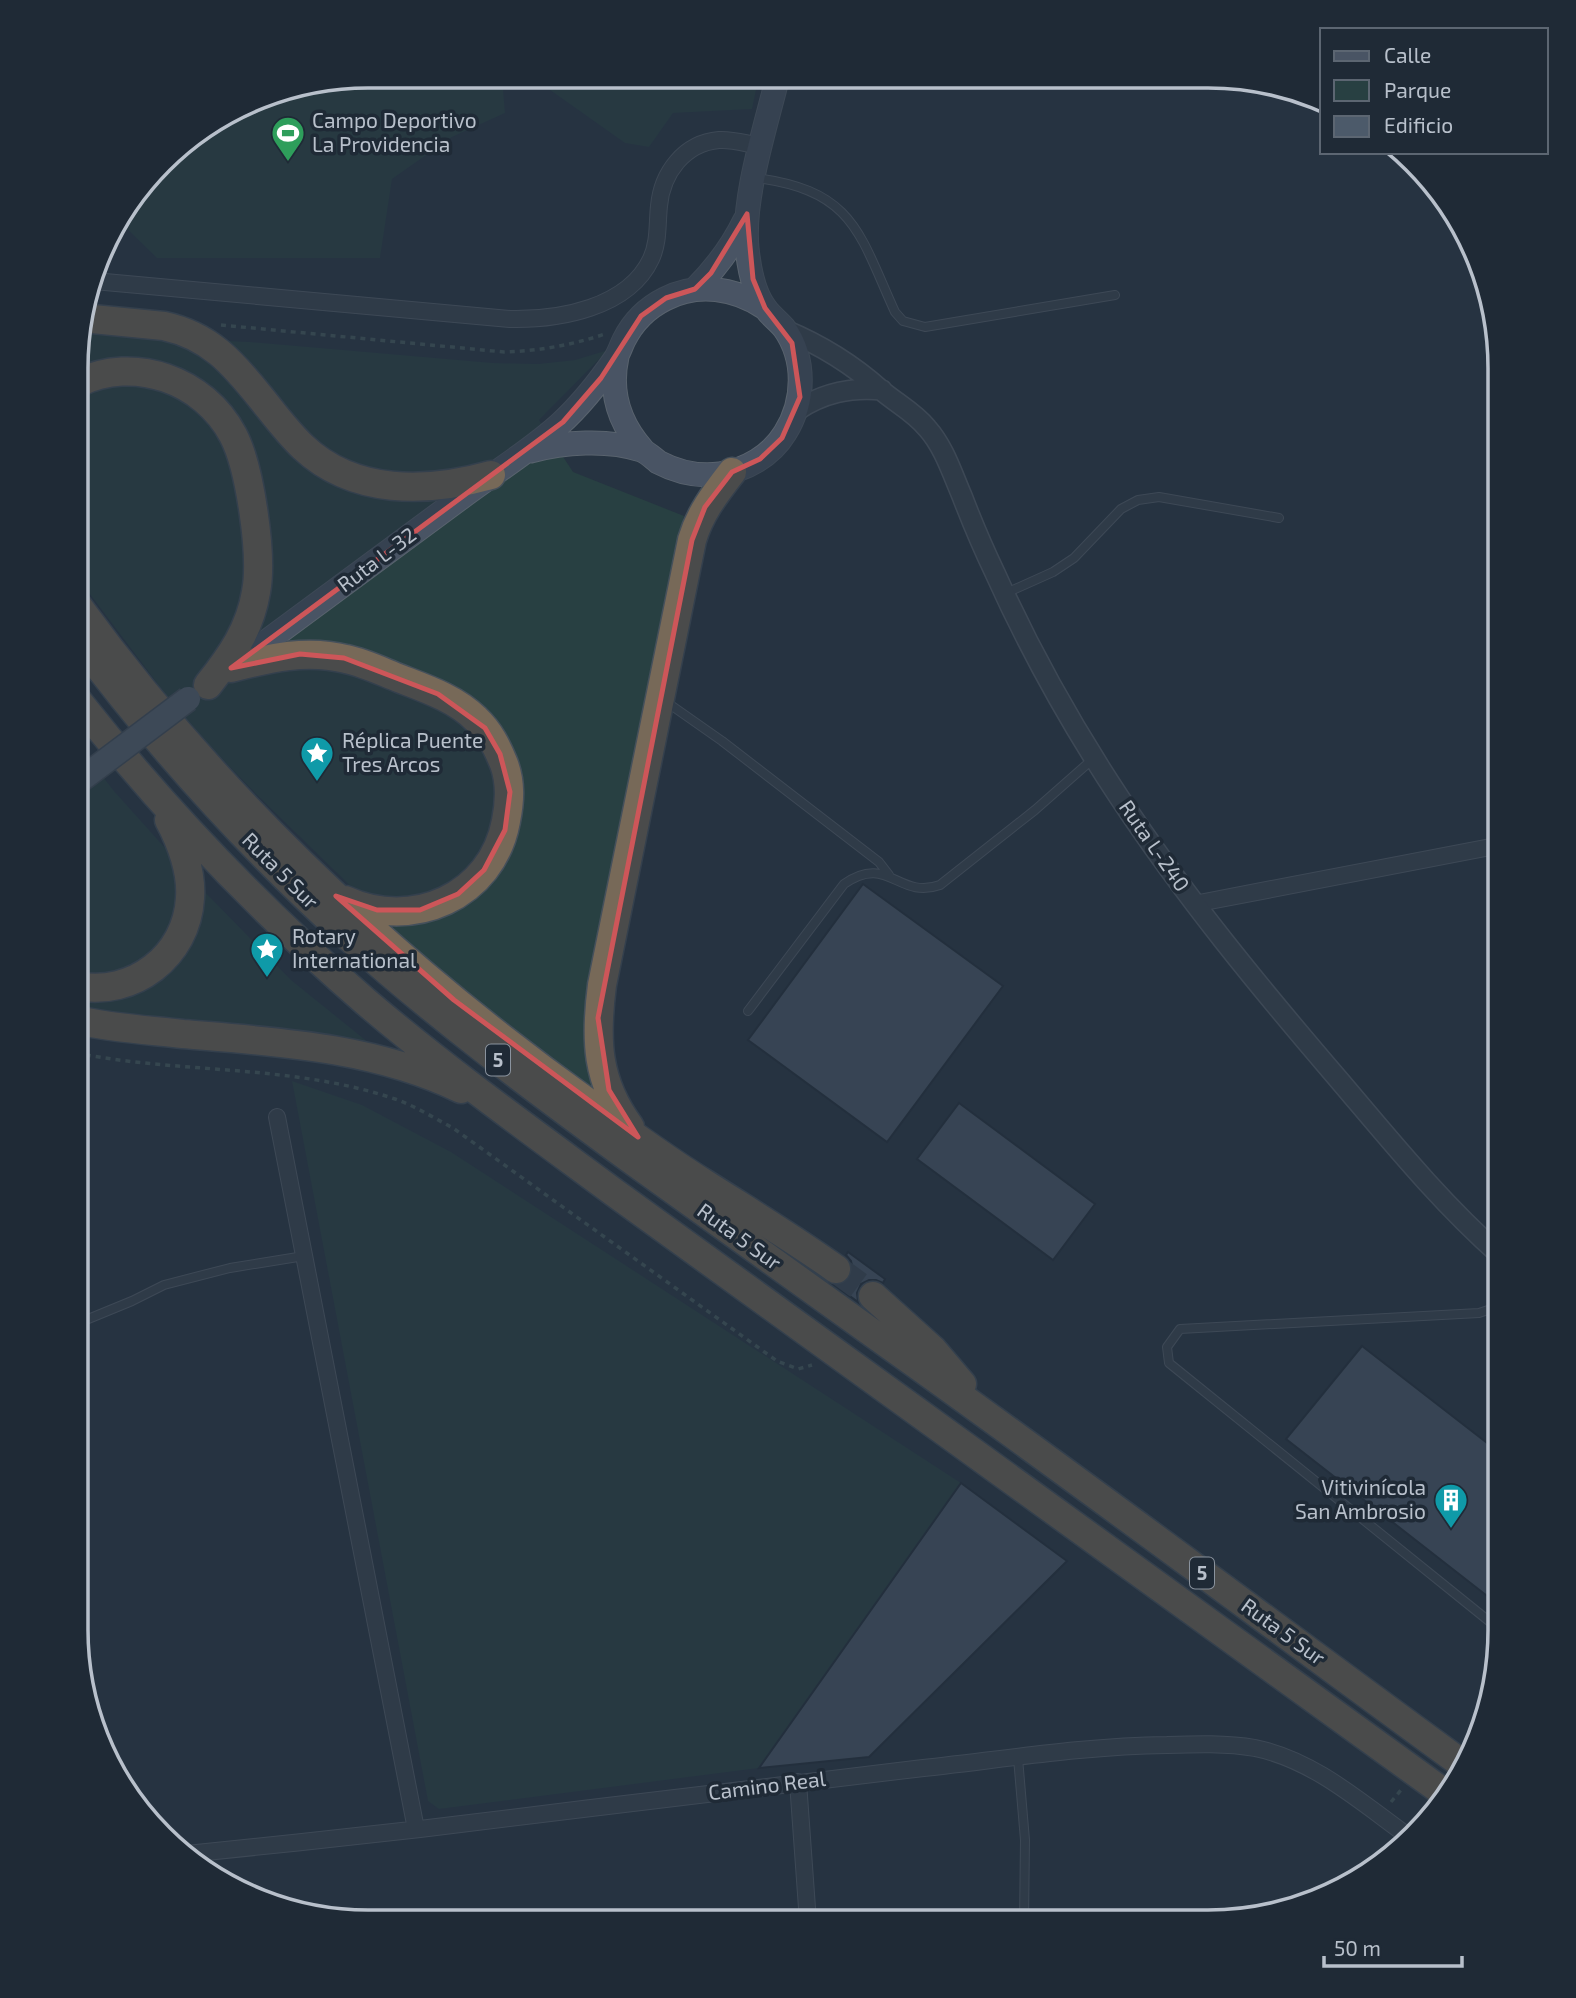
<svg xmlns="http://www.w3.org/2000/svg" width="1576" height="1998" font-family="'Exo 2',sans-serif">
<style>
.green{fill:#284042}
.building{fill:#4c5a6a;stroke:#212c38;stroke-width:2}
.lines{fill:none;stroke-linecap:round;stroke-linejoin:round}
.motorway-tunnel{stroke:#3c4856;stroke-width:28;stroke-dasharray:28 14;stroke-linecap:butt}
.service-casing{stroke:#59636e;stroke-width:10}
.minor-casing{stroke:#59636e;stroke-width:18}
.tertiary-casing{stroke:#59636e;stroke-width:22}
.secondary-casing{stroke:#59636e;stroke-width:25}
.motorway-casing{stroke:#45505b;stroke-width:31}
.path{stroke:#475d5f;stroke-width:3.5;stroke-dasharray:5 5;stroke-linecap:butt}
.service{stroke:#3b4551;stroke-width:8}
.minor{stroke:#3b4551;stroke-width:16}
.tertiary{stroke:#3b4551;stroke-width:19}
.secondary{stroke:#495464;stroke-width:23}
.motorway{stroke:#776958;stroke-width:28}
.primary-bridge-casing{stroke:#444e5a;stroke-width:27;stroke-linecap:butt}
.primary-bridge{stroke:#596471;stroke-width:24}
.marked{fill:none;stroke:#cd5659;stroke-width:5;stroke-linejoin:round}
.labels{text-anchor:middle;stroke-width:7;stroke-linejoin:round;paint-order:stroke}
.shield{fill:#1f2a36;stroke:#8a939e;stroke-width:2}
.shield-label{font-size:19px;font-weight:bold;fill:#b8c0cb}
.poi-label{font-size:21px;fill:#b8c0cb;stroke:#1f2a36;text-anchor:start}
.street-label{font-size:21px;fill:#b8c0cb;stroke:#1f2a36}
.rim{fill:none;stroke:#b8c0cb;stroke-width:3.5}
</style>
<rect width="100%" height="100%" fill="#263341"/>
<!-- green -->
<path class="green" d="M 368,75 L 502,76 L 505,113 L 452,137 L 392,179 L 380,258 L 157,258 L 122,224 L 115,221 L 175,148 L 273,91 Z
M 539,76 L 759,76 L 752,109 L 673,113 L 649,147 L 625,143 L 550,90 Z
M 78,334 L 250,342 L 493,363 L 538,364 L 575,360 L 608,350 L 539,420 L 573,472 L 684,516 L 593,984 L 606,1105 L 448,981 L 257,795 L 200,736 L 169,699 L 77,577 Z
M 77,744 L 114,791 L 201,888 L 291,980 L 379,1051 L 76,1006 Z
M 292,1081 L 362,1105 L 451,1152 L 961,1483 L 759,1768 L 439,1809 L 428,1801 Z"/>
<!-- building -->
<path class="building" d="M 863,884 L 1003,986 L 887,1142 L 748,1040 Z
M 959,1103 L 1095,1204 L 1053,1260 L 917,1159 Z
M 848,1252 L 885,1279 L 883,1283 L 876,1280 L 869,1280 L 861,1284 L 857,1293 L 858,1302 L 835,1285 L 844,1284 L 850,1278 L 853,1270 L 851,1261 L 846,1255 Z
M 1362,1346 L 1500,1453 L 1500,1606 L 1286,1439 Z
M 961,1483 L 1067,1561 L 869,1757 L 759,1768 Z"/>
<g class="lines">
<!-- motorway-tunnel -->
<path class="motorway-tunnel" d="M 836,1269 L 873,1296"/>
<defs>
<path id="service" d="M 781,76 C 836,86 891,86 946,77
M 757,178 C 854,191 859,233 895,312 L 903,321 L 925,327 L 1115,295
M 1004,594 L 1053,572 L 1074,558 L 1121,509 L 1138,500 L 1159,497 L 1279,518
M 665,701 L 722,741 L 879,862 L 889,875
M 748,1011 L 844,884 C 888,853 898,900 940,885 L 1035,810 L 1094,758
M 76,1324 L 132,1301 L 164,1285 L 230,1268 L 304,1256
M 1500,1630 L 1169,1363 L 1167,1347 L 1180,1329 L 1479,1313 L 1500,1306
M 1018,1758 L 1025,1840 L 1024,1922"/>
<path id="minor" d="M 94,281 L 510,319 C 559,320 628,308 651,259 C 659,242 657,224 659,206 C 662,173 684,143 719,140 C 733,139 747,144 761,146
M 1194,904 L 1501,845
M 277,1117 L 416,1829
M 798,1782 L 808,1922
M 187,1854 C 265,1846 342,1838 420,1829 C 585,1809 750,1788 915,1769 C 999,1760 1083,1746 1167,1745 C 1196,1744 1226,1743 1255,1748 C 1315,1760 1364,1805 1412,1839"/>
<path id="tertiary" d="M 785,330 C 821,345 852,364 881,390 C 896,403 914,412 927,428 C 944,447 952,473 962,496 C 972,522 983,548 995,573 C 1030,651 1072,726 1119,797 C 1185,897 1261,989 1339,1080 C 1390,1140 1440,1202 1500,1255
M 796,411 C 823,393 850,387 882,390"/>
<path id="secondary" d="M 695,289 C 716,268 732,247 745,220
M 617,357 C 609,393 619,423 643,450
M 531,451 C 563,442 608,439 641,450 C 647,452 653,458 658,462 C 677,472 698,477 720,474 C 746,470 771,456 785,433 C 805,401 806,359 784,328 C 778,321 771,316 766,309 C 754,294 749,267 747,248 C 742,198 766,126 778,76
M 236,664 C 310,609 384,554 458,500 C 492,474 529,452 560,424 C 581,405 599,382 615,359 C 619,353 621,346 624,340 C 633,322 647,308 665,299 C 698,282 735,288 765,308"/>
<path id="motorway" d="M 82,318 L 164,326 C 210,336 233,363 261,398 C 274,414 287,432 303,447 C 354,495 427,493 491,475
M 78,383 C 134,355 204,380 233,435 C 250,467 263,556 256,592 C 250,629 231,656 208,685
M 77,605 C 218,799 396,965 590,1104 C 628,1132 667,1160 707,1185 C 751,1213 794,1239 836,1269
M 77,638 C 158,746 249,847 350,938 C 439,1018 536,1090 633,1161 C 718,1222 804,1284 889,1345 C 1083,1483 1273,1626 1465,1766
M 231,668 C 269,658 307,649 346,659 C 365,663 383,672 401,679 C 427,689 456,699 476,719 C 490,732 497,747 504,764 C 511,783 510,801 506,821 C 492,897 412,931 345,900
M 77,700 C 164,810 261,911 366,1002 C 447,1071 534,1133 619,1196 L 1447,1795
M 77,986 C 133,997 187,956 190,898 C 192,872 181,842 169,820
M 76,1020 C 111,1028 147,1030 183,1034 C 278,1042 374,1047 461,1089
M 630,1127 C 596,1081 595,1039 602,985 L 692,540 C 700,513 715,494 732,472
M 873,1296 L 933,1350 L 962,1384"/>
</defs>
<!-- service casing -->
<use href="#service" class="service-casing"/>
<!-- minor casing -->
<use href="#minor" class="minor-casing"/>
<!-- tertiary casing -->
<use href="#tertiary" class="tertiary-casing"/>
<!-- secondary casing -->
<use href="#secondary" class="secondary-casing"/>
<!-- motorway casing -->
<use href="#motorway" class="motorway-casing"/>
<!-- path -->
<path class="path" d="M 221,325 L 504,352 C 539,351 572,345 605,334
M 76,1053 C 182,1074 292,1064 395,1099 C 415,1106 434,1118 453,1128 L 777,1361 L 798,1369 L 812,1365
M 1391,1802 L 1401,1790"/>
<!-- service -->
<use href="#service" class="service"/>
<!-- minor -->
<use href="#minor" class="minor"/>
<!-- tertiary -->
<use href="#tertiary" class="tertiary"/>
<!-- secondary -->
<use href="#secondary" class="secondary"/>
<!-- motorway -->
<use href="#motorway" class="motorway"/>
<defs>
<path id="primary-bridge" d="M 79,781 L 188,699"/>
</defs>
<!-- primary-bridge casing -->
<use href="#primary-bridge" class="primary-bridge-casing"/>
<!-- primary-bridge -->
<use href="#primary-bridge" class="primary-bridge"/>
</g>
<!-- marked area -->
<path d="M0 0H1576V1998H0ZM 747,214 L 753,279 L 765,308 L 792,343 L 800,397 L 782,438 L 760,459 L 732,472 L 705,507 L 692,540 L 598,1018 L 609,1090 L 638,1137 L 454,1000 L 336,896 L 377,910 L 420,910 L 458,894 L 484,870 L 505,830 L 510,792 L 500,754 L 485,728 L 438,694 L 344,658 L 300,654 L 231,668 L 563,422 L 601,378 L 641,316 L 666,298 L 695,289 L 711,273 Z" fill="#263341" fill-opacity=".55" fill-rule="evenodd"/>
<path class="marked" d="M 747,214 L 753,279 L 765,308 L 792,343 L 800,397 L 782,438 L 760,459 L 732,472 L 705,507 L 692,540 L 598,1018 L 609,1090 L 638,1137 L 454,1000 L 336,896 L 377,910 L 420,910 L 458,894 L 484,870 L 505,830 L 510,792 L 500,754 L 485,728 L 438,694 L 344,658 L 300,654 L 231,668 L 563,422 L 601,378 L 641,316 L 666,298 L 695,289 L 711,273 Z"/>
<!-- icons -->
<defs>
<symbol id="stadium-pin" viewBox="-11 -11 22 30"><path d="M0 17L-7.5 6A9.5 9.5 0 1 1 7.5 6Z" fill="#2e9e5b" stroke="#1f2a36"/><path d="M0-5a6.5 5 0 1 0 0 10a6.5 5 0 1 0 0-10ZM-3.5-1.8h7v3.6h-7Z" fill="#fff"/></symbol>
<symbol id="sight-pin" viewBox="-11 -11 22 30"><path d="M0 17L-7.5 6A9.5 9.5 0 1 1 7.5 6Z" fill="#0f9aa8" stroke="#1f2a36"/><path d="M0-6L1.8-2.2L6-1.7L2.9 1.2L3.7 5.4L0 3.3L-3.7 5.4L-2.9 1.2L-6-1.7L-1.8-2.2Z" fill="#fff"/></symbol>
<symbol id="building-pin" viewBox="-11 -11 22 30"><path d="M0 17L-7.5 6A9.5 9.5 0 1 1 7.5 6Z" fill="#0f9aa8" stroke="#1f2a36"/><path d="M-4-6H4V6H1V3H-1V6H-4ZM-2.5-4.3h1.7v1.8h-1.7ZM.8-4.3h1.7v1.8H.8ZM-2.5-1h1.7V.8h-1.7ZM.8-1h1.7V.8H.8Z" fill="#fff"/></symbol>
</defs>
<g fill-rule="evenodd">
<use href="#stadium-pin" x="269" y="114" width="38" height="52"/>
<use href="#sight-pin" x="298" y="734" width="38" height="52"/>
<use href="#sight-pin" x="248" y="930" width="38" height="52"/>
<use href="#building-pin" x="1432" y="1481" width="38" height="52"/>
</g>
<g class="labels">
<!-- shield labels -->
<g class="shield">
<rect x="486" y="1044.5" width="24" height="31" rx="5"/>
<rect x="1190" y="1557.5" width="24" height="31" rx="5"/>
</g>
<g class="shield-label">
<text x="498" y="1067">5</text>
<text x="1202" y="1580">5</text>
</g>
<!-- poi labels -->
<g class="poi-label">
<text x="312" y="128">Campo Deportivo<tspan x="312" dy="24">La Providencia</tspan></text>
<text x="342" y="748">Réplica Puente<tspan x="342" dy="24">Tres Arcos</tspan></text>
<text x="292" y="944">Rotary<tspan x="292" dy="24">International</tspan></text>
<text x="1426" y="1495" text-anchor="end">Vitivinícola<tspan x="1426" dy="24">San Ambrosio</tspan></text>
</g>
<!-- street labels -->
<g class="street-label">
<text transform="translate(377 560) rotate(-37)" y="7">Ruta L-32</text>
<text transform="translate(1154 846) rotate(55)" y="7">Ruta L-240</text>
<text transform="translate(280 871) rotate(45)" y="7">Ruta 5 Sur</text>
<text transform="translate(739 1237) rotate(36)" y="7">Ruta 5 Sur</text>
<text transform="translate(1283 1632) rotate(36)" y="7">Ruta 5 Sur</text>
<text transform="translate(767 1786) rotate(-7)" y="7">Camino Real</text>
</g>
</g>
<!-- crop -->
<path d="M0 0H1576V1998H0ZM368 88H1208A280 280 0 0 1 1488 368V1630A280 280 0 0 1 1208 1910H368A280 280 0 0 1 88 1630V368A280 280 0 0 1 368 88Z" fill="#1f2a36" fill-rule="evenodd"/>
<path class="rim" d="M368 88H1208A280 280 0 0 1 1488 368V1630A280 280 0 0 1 1208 1910H368A280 280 0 0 1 88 1630V368A280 280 0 0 1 368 88Z"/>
<!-- legend -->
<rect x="1320" y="28" width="228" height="126" fill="#1f2a36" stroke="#5c6672" stroke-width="2"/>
<rect x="1334" y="51" width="35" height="10" fill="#495464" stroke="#5c6672" stroke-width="2"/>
<text x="1384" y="63" font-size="21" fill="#b8c0cb">Calle</text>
<rect x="1334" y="80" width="35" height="21" fill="#284042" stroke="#5c6672" stroke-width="2"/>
<text x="1384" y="98" font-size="21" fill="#b8c0cb">Parque</text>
<rect x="1334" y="116" width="35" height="21" fill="#4c5a6a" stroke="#5c6672" stroke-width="2"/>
<text x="1384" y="133" font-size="21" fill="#b8c0cb">Edificio</text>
<!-- scale -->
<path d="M1324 1956v10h138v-10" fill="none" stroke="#b8c0cb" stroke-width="3.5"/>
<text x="1334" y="1956" font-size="21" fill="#b8c0cb" stroke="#1f2a36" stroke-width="5" paint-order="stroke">50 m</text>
</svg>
